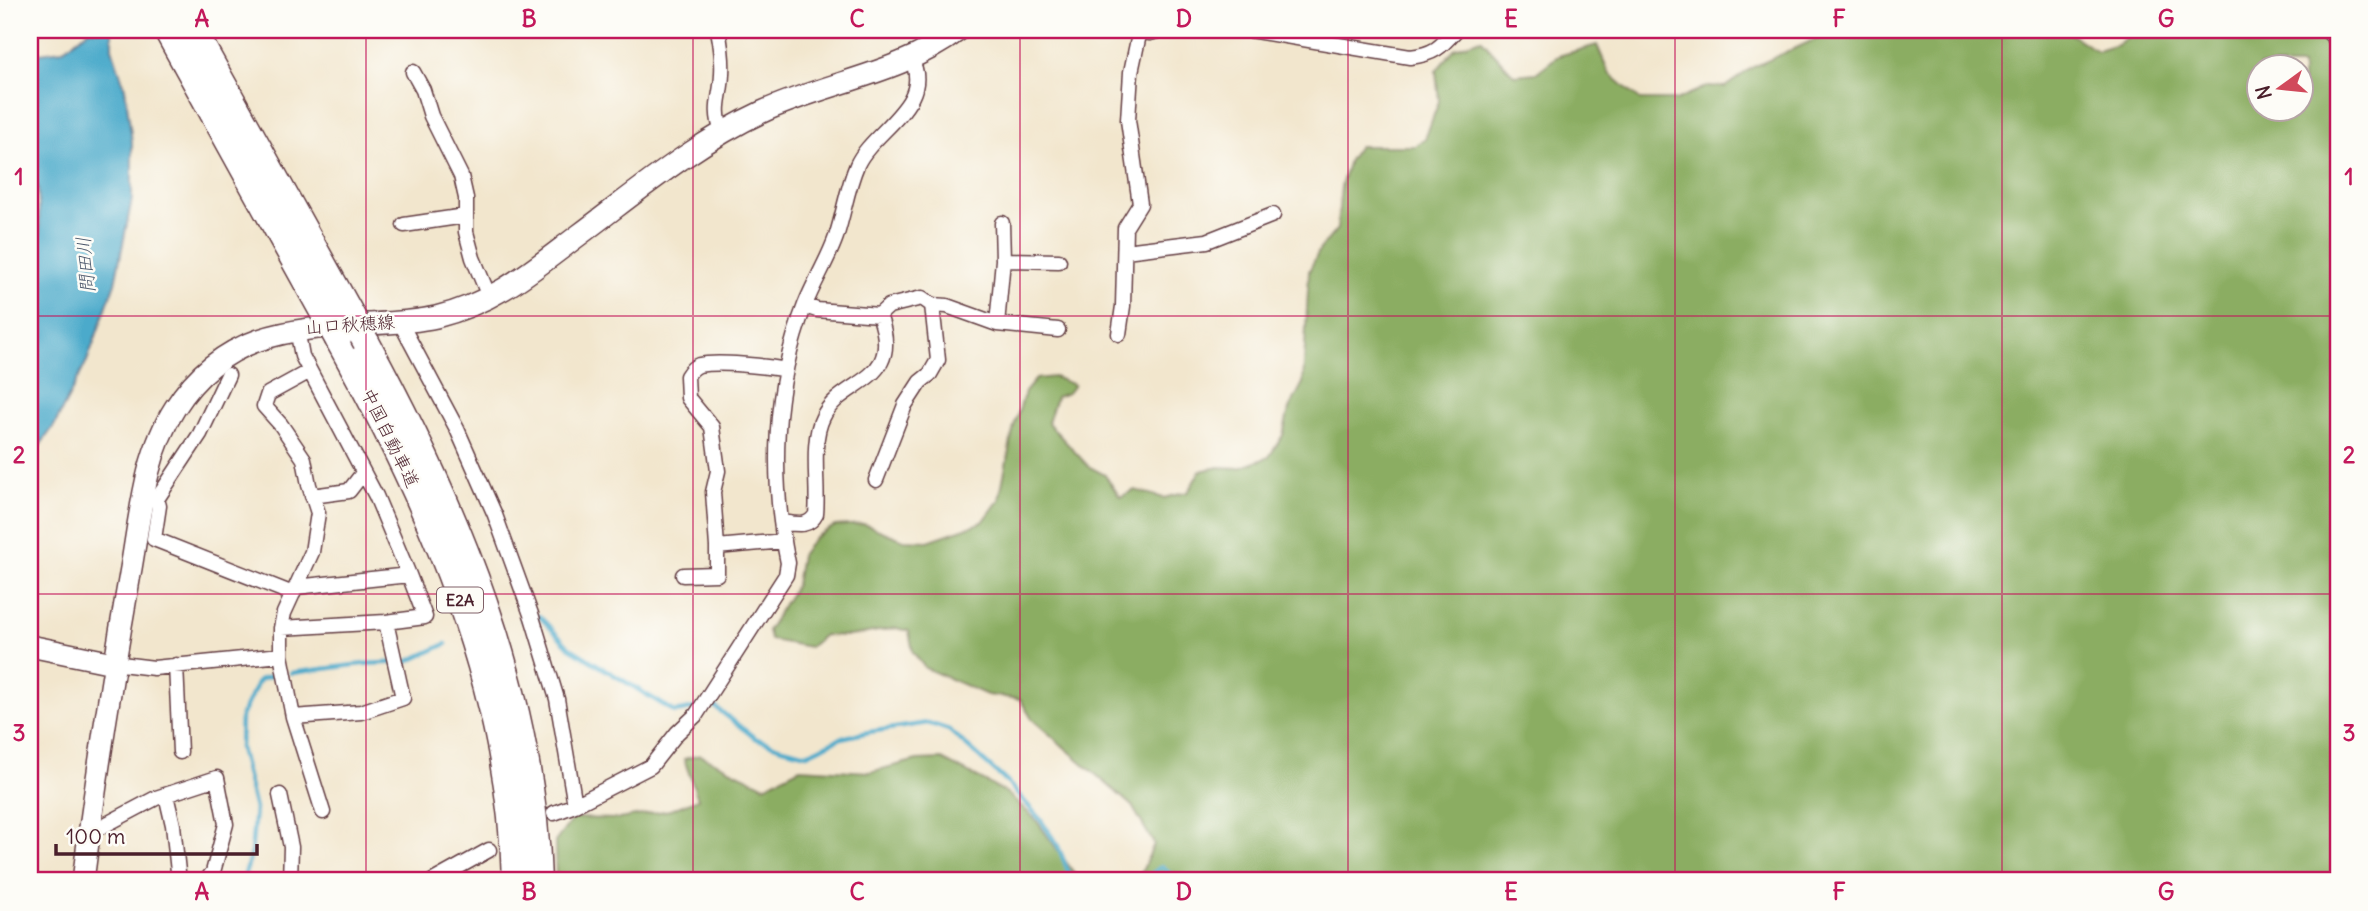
<svg xmlns="http://www.w3.org/2000/svg" width="2368" height="911" font-family="Delius,'Klee One',sans-serif">
<style>
.forest{fill:#8bad62;stroke:#6a6646;stroke-width:2;fill-rule:evenodd}
.water{fill:#4caacb;stroke:#4b647b;stroke-width:2}
.lines{fill:none;stroke-linecap:round;stroke-linejoin:round}
.stream{stroke:#4caacb;stroke-width:4.5}
.street-casing{stroke:#633d43;stroke-width:17}
.secondary-casing{stroke:#633d43;stroke-width:24}
.highway-casing{stroke:#633d43;stroke-width:29}
.street{stroke:#fff;stroke-width:14}
.secondary{stroke:#fff;stroke-width:21}
.highway{stroke:#fff;stroke-width:26}
.highway-bridge-casing{stroke:#633d43;stroke-width:29;stroke-linecap:butt}
.highway-bridge{stroke:#fff;stroke-width:26}
.grid{fill:none;stroke:#c2185b;stroke-width:2;stroke-opacity:0.55}
.labels{text-anchor:middle;stroke-width:5;stroke-linejoin:round;paint-order:stroke}
.shield{fill:#fdfcf7;stroke:#806168;stroke-width:2}
.shield-label{font-size:16px;font-weight:bold;fill:#4a1f2b}
.street-label{font-size:18px;fill:#4a1f2b;stroke:#fdfcf7}
.water-label{font-size:19px;font-style:italic;fill:#4b576b;stroke:#fdfcf7}
.neatline{fill:none;stroke:#c2185b;stroke-width:2.5}
.grid-label{font-size:23px;text-anchor:middle;font-weight:bold;fill:#c2185b}
</style>
<rect width="100%" height="100%" fill="#fdfcf7"/>
<filter id="ink" filterUnits="userSpaceOnUse"><feTurbulence type="fractalNoise" baseFrequency=".0143" numOctaves="2"/><feDisplacementMap in="SourceGraphic" scale="14" xChannelSelector="R" yChannelSelector="G"/><feConvolveMatrix kernelMatrix="1 2 1 2 8 2 1 2 1" color-interpolation-filters="sRGB"/></filter>
<filter id="wash" filterUnits="userSpaceOnUse"><feTurbulence type="fractalNoise" baseFrequency=".00686" numOctaves="4" result="noise"/><feDisplacementMap in="SourceGraphic" scale="28" xChannelSelector="R" yChannelSelector="G"/><feGaussianBlur stdDeviation="1.57" result="paint"/><feColorMatrix in="noise" values="0 0 0 0 0 0 0 0 0 0 0 0 0 0 0 0 0 1.4 0 .05"/><feComposite in="paint" operator="in"/></filter>
<g filter="url(#wash)">
<rect width="100%" height="100%" fill="#f2e6cd"/>
<!-- forest -->
<path class="forest" d="M 1836,30 L 2064,30 L 2097,51 L 2117,45 L 2136,30 L 2311,30 L 2338,54 L 2338,881 L 1116,881 L 1140,876 L 1154,844 L 1132,806 L 1032,719 L 1020,699 L 987,695 L 925,668 L 913,652 L 909,631 L 896,628 L 850,636 L 824,635 L 810,647 L 770,640 L 768,630 L 796,585 L 801,555 L 815,537 L 835,526 L 864,524 L 904,540 L 928,541 L 983,522 L 999,500 L 1014,426 L 1025,392 L 1036,379 L 1054,377 L 1074,385 L 1068,393 L 1056,397 L 1048,423 L 1088,466 L 1105,475 L 1120,497 L 1135,490 L 1164,498 L 1188,492 L 1200,471 L 1219,467 L 1239,468 L 1269,457 L 1283,435 L 1289,409 L 1303,383 L 1309,271 L 1320,249 L 1337,229 L 1341,186 L 1349,160 L 1359,146 L 1415,146 L 1425,139 L 1439,101 L 1436,71 L 1455,48 L 1481,39 L 1514,75 L 1536,73 L 1558,56 L 1597,45 L 1609,73 L 1640,100 L 1676,100 L 1708,86 L 1725,87 L 1753,67 ZM 2260,66 L 2302,66 L 2302,108 L 2260,108 Z
M 700,755 L 765,786 L 800,768 L 870,772 L 917,760 L 942,759 L 1007,793 L 1036,820 L 1077,877 L 1090,881 L 556,881 L 555,842 L 573,818 L 619,819 L 670,810 L 698,799 L 684,759 Z"/>
<!-- water -->
<path class="water" d="M 88,30 L 112,30 L 112,48 L 125,88 L 132,142 L 132,199 L 115,283 L 87,361 L 54,426 L 30,459 L 30,302 L 39,279 L 40,232 L 38,188 L 30,168 L 30,53 L 33,54 L 62,50 L 86,33 Z"/>
<g class="lines">
<!-- stream -->
<path class="stream" d="M 522,620 L 539,616 L 570,648 L 675,712 L 696,708
M 291,673 L 362,664 L 407,662 L 446,644
M 705,707 L 714,706 L 755,738 L 779,747 L 807,754 L 841,738 L 869,732 L 928,723 L 949,730 L 1007,782 L 1040,819 L 1058,846 L 1070,876 L 1077,881
M 243,881 L 251,854 L 255,809 L 240,748 L 241,716 L 259,680 L 276,674
M 1135,881 L 1148,877 L 1162,866 L 1177,881"/>
</g>
</g>
<g filter="url(#ink)">
<g class="lines">
<defs>
<path id="street" d="M 718,30 C 721,45 723,58 722,74 C 721,100 713,105 722,133
M 1129,30 L 1150,33 L 1161,30
M 1249,30 L 1410,57 C 1434,54 1440,48 1456,30
M 2326,30 L 2338,41
M 413,72 L 423,90 L 431,116 L 461,176 L 466,198 L 466,232 L 473,258 L 490,299
M 404,225 L 465,216
M 1125,251 L 1207,241 L 1273,215
M 1003,260 L 1059,261
M 805,306 L 817,310 L 879,315 L 889,306 L 922,298 L 932,305 L 947,306 L 997,324 L 1058,330
M 400,322 L 457,429 L 495,515 L 532,617 L 557,699 L 575,805
M 997,324 L 1003,260 L 1002,223
M 294,330 L 299,340 L 302,356 L 376,496 L 409,575 L 296,587
M 1119,334 L 1123,306 L 1125,228 L 1140,204 L 1128,120 L 1131,72 L 1140,30
M 876,480 L 905,405 L 920,382 L 930,374 L 938,360 L 932,305
M 312,496 L 349,491 L 363,473
M 148,499 L 157,499 L 200,434 L 228,375
M 157,499 L 159,506 L 154,539 L 293,594
M 781,522 C 796,524 809,528 816,514 C 819,485 810,442 823,417 C 842,377 905,384 879,315
M 784,541 L 717,547 L 713,492 L 718,471 L 712,427 L 688,398 L 687,376 C 690,371 693,367 699,365 C 718,361 766,366 786,370
M 683,575 L 717,574 L 717,547
M 386,622 L 425,617 L 409,575
M 281,628 L 386,622 L 403,698 L 361,712 L 293,717
M 281,655 L 281,628 L 284,613 L 312,552 L 318,513 L 309,485 L 304,459 L 281,425 L 264,406 L 268,394 L 310,371
M 113,663 L 154,668 L 281,655 L 293,717 L 323,812
M 176,665 L 180,752
M 166,795 L 173,825 L 179,881
M 280,795 L 291,847 L 290,881
M 554,813 L 575,805 L 651,766 L 677,733 L 696,715 L 786,575 L 788,563 C 770,477 773,387 805,305 C 814,282 828,260 836,237 C 844,213 847,188 857,165 C 872,131 935,103 911,59
M 90,829 L 103,826 L 156,798 L 217,778 L 226,824 L 213,872 L 206,881
M 433,881 L 489,850"/>
<path id="secondary" d="M 30,646 L 113,663
M 83,881 C 96,778 112,676 130,574 C 140,519 144,456 175,408 C 222,334 287,329 368,324 C 390,323 414,322 436,317 C 496,302 531,271 579,235 C 638,191 695,143 762,112 C 827,82 901,74 959,30"/>
<path id="highway" d="M 338,339 C 431,506 511,687 515,881
M 366,342 C 456,507 533,690 538,881"/>
</defs>
<!-- street casing -->
<use href="#street" class="street-casing"/>
<!-- secondary casing -->
<use href="#secondary" class="secondary-casing"/>
<!-- highway casing -->
<use href="#highway" class="highway-casing"/>
<!-- street -->
<use href="#street" class="street"/>
<!-- secondary -->
<use href="#secondary" class="secondary"/>
<!-- highway -->
<use href="#highway" class="highway"/>
<defs>
<path id="highway-bridge" d="M 167,30 L 338,339
M 193,30 L 366,342"/>
</defs>
<!-- highway-bridge casing -->
<use href="#highway-bridge" class="highway-bridge-casing"/>
<!-- highway-bridge -->
<use href="#highway-bridge" class="highway-bridge"/>
</g>
</g>
<!-- grid -->
<path class="grid" d="M 366,30 L 366,881M 693,30 L 693,881M 1020,30 L 1020,881M 1348,30 L 1348,881M 1675,30 L 1675,881M 2002,30 L 2002,881M 30,316 L 2338,316M 30,594 L 2338,594"/>
<g class="labels">
<!-- shield labels -->
<rect class="shield" x="437" y="587.5" width="46" height="25" rx="5"/>
<g class="shield-label">
<text x="460" y="606">E2A</text>
</g>
<!-- street labels -->
<g class="street-label">
<text transform="translate(350 325) rotate(-4)" y="6">山口秋穂線</text>
<text transform="translate(390 438) rotate(64)" y="6">中国自動車道</text>
</g>
<!-- water labels -->
<g class="water-label">
<text transform="translate(85 265) rotate(-95)" y="7">問田川</text>
</g>
</g>
<!-- margin -->
<rect width="2368" height="911" fill="none" stroke="#fdfcf7" stroke-width="77"/>
<!-- north arrow -->
<g transform="translate(2280 88) rotate(255)"><circle r="33" fill="#fdfcf7" stroke="#b5a4a5" stroke-width="2"/>
<path d="M0-5L12 26L0 18L-12 26Z" fill="#d1495b"/>
<text y="-10" font-size="19" font-weight="bold" text-anchor="middle" fill="#4a1f2b">N</text>
</g>
<!-- scale -->
<path d="M56 844v10h201v-10" fill="none" stroke="#4a1f2b" stroke-width="3.5"/>
<text x="66" y="844" font-size="21" fill="#4a1f2b" stroke="#fdfcf7" stroke-width="5" paint-order="stroke">100 m</text>
<rect x="38" y="38" width="2292" height="834" class="neatline"/>
<g class="grid-label">
<text x="202" y="27">A</text>
<text x="529" y="27">B</text>
<text x="857" y="27">C</text>
<text x="1184" y="27">D</text>
<text x="1511" y="27">E</text>
<text x="1839" y="27">F</text>
<text x="2166" y="27">G</text>
<text x="19" y="185">1</text>
<text x="2349" y="185">1</text>
<text x="19" y="463">2</text>
<text x="2349" y="463">2</text>
<text x="19" y="741">3</text>
<text x="2349" y="741">3</text>
<text x="202" y="900">A</text>
<text x="529" y="900">B</text>
<text x="857" y="900">C</text>
<text x="1184" y="900">D</text>
<text x="1511" y="900">E</text>
<text x="1839" y="900">F</text>
<text x="2166" y="900">G</text>
</g>
</svg>
